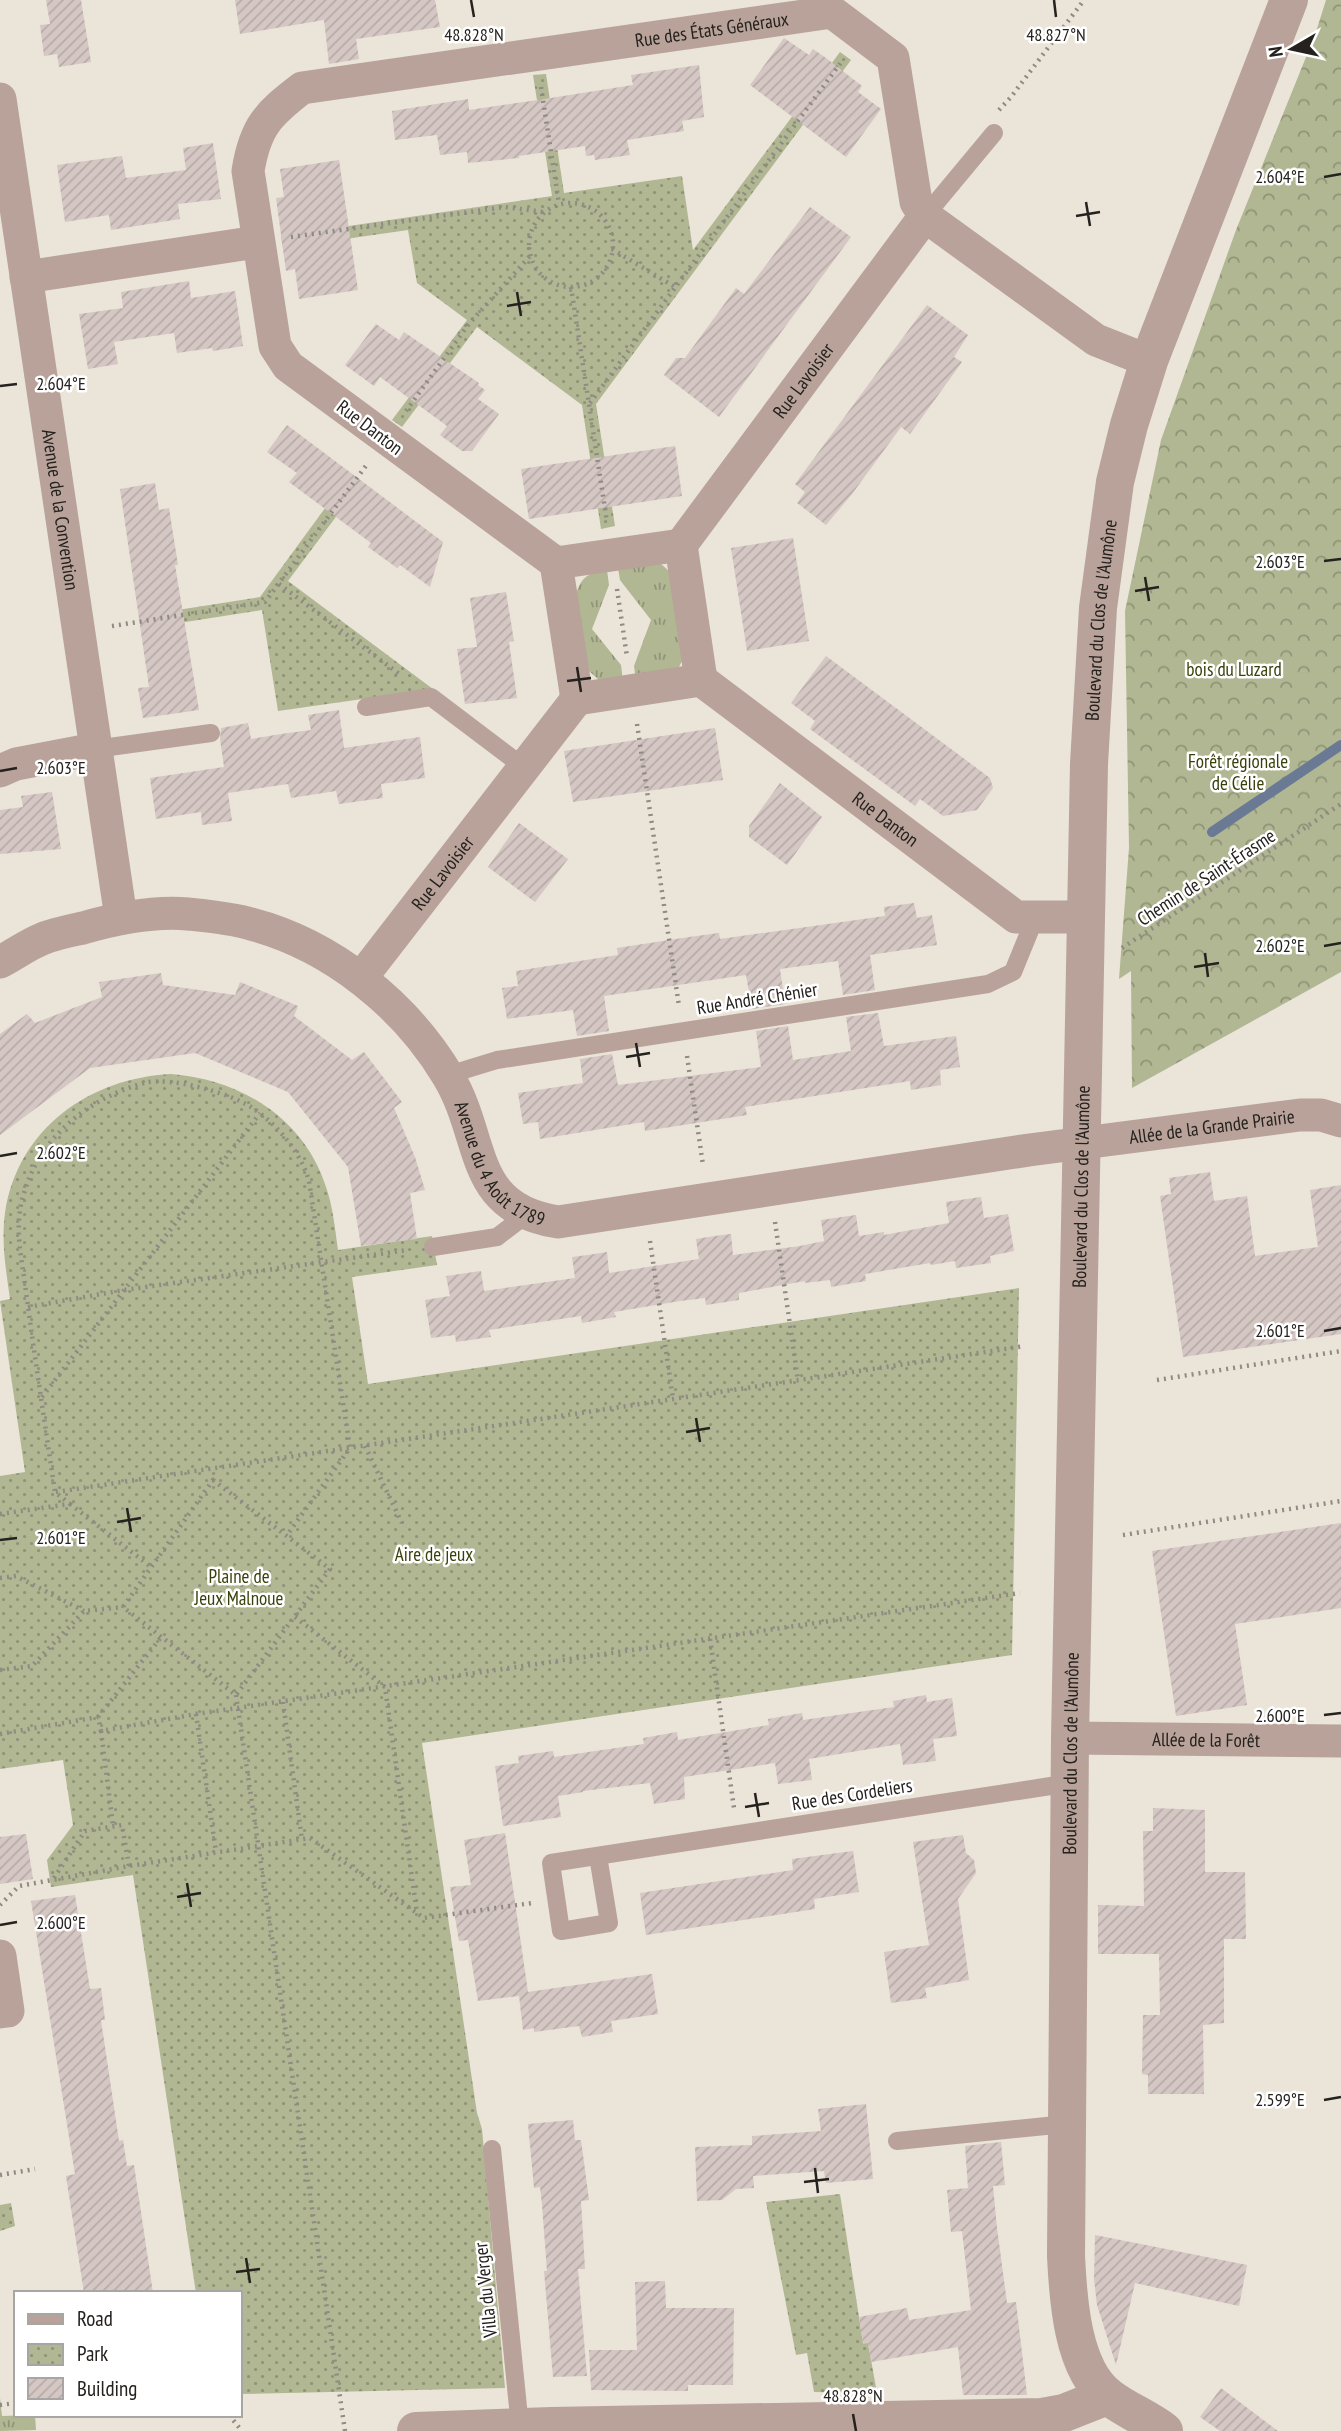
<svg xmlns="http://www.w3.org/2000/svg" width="1341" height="2431" font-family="'PT Sans Narrow',sans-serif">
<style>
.grass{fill:url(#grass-tufts)}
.forest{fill:url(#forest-crowns)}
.park{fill:url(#park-dots)}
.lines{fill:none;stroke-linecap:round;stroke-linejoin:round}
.stream{stroke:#6b7a94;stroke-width:10}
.building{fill:url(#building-hatch)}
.path{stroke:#8f8a83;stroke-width:4.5;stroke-dasharray:2 5;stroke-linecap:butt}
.service{stroke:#b8a299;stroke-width:18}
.minor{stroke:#b8a299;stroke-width:33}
.tertiary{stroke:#b8a299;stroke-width:38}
.ticks{fill:none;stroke:#24211e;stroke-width:2.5}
.labels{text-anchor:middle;stroke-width:5;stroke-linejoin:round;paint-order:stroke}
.street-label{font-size:19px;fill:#24211e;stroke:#fff}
.park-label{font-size:19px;fill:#3a4009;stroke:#fff}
.ticks-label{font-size:18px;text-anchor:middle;fill:#24211e;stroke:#fff;stroke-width:5;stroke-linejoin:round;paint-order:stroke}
</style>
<defs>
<pattern id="grass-tufts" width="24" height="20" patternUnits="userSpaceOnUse" patternTransform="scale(1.75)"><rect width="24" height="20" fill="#b0b792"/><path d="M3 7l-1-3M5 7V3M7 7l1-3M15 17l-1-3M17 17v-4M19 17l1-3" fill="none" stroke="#8f9477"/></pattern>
<pattern id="forest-crowns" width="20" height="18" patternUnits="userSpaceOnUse" patternTransform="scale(1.75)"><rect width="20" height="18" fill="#b0b792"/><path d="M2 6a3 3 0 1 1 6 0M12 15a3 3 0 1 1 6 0" fill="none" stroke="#8f9477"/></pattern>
<pattern id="park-dots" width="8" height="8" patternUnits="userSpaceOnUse" patternTransform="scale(1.75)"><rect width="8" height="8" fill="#b0b792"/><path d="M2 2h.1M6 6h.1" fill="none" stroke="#8f9477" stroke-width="1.8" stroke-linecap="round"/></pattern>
<pattern id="building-hatch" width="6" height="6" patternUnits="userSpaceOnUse" patternTransform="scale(1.75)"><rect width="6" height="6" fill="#d5c7c4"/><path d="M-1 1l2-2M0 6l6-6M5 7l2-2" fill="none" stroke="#b7aba8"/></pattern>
</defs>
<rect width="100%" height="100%" fill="#ebe4d9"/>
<!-- grass -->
<path class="grass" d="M 661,564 L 669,571 L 683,659 L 679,667 L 636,680 L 634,666 L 651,620 L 620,580 L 618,568 Z
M 607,570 L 609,585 L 592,629 L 621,665 L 623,682 L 600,681 L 589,671 L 576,595 C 581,576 589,573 607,570 Z
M 0,2398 L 2,2416 L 35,2415 L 36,2430 L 0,2431 Z"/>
<!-- forest -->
<path class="forest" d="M 1326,0 L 1341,0 L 1341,972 L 1132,1088 L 1131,971 L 1119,979 L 1129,848 L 1125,611 L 1161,440 L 1236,230 L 1315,35 Z"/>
<!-- park -->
<path class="park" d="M 840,52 L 851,60 L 596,404 L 615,526 L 601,529 L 582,405 L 477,327 L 402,427 L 392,420 L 467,320 L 417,283 L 408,230 L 283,248 L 281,236 L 552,196 L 533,75 L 546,74 L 564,193 L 682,176 L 693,250 Z
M 350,474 L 362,482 L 288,581 L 433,689 L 278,711 L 262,610 L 153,627 L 152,614 L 260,597 Z
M 171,1074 C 240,1079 304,1118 326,1187 C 333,1207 335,1229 338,1250 L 432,1236 L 437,1265 L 352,1277 L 368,1384 L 1019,1288 L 1012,1655 L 422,1743 L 477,2113 L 482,2129 L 505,2388 L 240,2394 L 240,2293 L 196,2293 L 133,1875 L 51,1887 L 47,1860 L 73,1825 L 63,1760 L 0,1769 L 0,1476 L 25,1472 L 0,1301 L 10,1299 C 6,1270 1,1242 5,1213 C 18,1128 90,1078 171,1074 Z
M 840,2194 L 863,2343 L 868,2343 L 877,2393 L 814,2392 L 807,2353 L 796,2355 L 766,2202 Z
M 11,2203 L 15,2226 L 0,2231 L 0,2205 Z"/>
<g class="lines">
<!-- stream -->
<path class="stream" d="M 1212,832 L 1341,745"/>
</g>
<!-- building -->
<path class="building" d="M 46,0 L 81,0 L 91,62 L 59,67 L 57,54 L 44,56 L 40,25 L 50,24 Z
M 235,0 L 435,0 L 440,27 L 356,39 L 359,59 L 329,64 L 324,20 L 240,34 Z
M 784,38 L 809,55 L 813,49 L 826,58 L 862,86 L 858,92 L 881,109 L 846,157 L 750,85 Z
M 699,65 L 704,117 L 682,121 L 684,131 L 627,140 L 630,155 L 595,160 L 594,155 L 586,156 L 585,146 L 519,156 L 519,158 L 468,163 L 467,152 L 440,155 L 437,135 L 395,140 L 392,111 L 468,99 L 469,110 L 538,100 L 633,85 L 631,75 Z
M 213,143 L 221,199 L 178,204 L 180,219 L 111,230 L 109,215 L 65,222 L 57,165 L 122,156 L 126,178 L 186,170 L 183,148 Z
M 339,160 L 358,290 L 299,299 L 295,269 L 286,271 L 276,198 L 284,197 L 280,169 Z
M 810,207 L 851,237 L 719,417 L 664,375 L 676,358 L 685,358 L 736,288 L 744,294 Z
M 189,281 L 191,298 L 235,291 L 243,346 L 213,351 L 212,348 L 177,353 L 174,333 L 114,342 L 118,364 L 88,369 L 79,314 L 123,308 L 121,292 Z
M 927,305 L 968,335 L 954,357 L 962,362 L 910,434 L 901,427 L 852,494 L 826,525 L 797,503 L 805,492 L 795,484 Z
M 376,324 L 399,340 L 404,332 L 479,383 L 478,385 L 485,390 L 478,399 L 499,414 L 472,451 L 462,451 L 440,435 L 447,426 L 380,377 L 374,386 L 345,365 Z
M 287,425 L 443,542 L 430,587 L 400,565 L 397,568 L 368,547 L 371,543 L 289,482 L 297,473 L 267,452 Z
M 675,446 L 682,496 L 529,519 L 521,469 Z
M 155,483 L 159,510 L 169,508 L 178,565 L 175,565 L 199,710 L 143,718 L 138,688 L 149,687 L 120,489 Z
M 793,538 L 809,641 L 747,651 L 731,548 Z
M 506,592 L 514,641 L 509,642 L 517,698 L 465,704 L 457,649 L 477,647 L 470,598 Z
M 826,656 L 990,778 L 993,788 L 977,810 L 943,816 L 920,799 L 915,806 L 810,729 L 815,721 L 791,703 Z
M 339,710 L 344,748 L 420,737 L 425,778 L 381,784 L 383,798 L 339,804 L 336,791 L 291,798 L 288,784 L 228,793 L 232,821 L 202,825 L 201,812 L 156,819 L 150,778 L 224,767 L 220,739 L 221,728 L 248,723 L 251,739 L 281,734 L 311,730 L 308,715 Z
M 715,728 L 723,780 L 573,802 L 564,751 Z
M 780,783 L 822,817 L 787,865 L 749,837 L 749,826 Z
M 52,792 L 61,849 L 0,854 L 0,810 L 23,807 L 21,796 Z
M 519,823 L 568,859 L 535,902 L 488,867 Z
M 914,903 L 917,918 L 932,915 L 937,945 L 870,955 L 875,990 L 843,995 L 838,961 L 780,969 L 785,1004 L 752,1009 L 746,975 L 604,996 L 609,1031 L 577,1036 L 573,1010 L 507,1019 L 502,988 L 518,986 L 516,971 L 618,955 L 617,948 L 689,937 L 719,933 L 720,939 L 885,916 L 884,907 Z
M 161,973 L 163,985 L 235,995 L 240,982 L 298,1006 L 294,1016 L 352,1060 L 364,1052 L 402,1102 L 394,1108 L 415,1157 L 425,1190 L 410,1193 L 417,1239 L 361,1246 L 348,1167 L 288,1092 L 195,1053 L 90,1068 L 0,1135 L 0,1034 L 27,1014 L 35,1023 L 102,997 L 99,982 Z
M 878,1013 L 884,1046 L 956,1036 L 960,1067 L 940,1070 L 941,1085 L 911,1090 L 910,1081 L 872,1087 L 745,1107 L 747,1115 L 645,1131 L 644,1122 L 540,1139 L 538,1122 L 523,1124 L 518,1093 L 583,1083 L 580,1059 L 612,1054 L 618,1085 L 761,1067 L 756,1031 L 788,1026 L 793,1060 L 851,1051 L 846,1017 Z
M 1210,1172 L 1214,1201 L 1247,1196 L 1255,1256 L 1318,1247 L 1310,1190 L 1341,1185 L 1341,1334 L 1183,1357 L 1160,1196 L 1171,1194 L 1169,1178 Z
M 981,1197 L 984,1218 L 1008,1214 L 1014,1251 L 990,1256 L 991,1263 L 956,1268 L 955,1261 L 931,1265 L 930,1263 L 865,1274 L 866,1281 L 831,1287 L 830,1280 L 805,1283 L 805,1281 L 739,1293 L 739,1300 L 706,1305 L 705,1298 L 680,1301 L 614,1312 L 616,1317 L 582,1323 L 581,1316 L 489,1330 L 491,1337 L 456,1342 L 455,1335 L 431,1338 L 425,1300 L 450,1296 L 446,1276 L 481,1271 L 484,1291 L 575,1278 L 572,1257 L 588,1255 L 607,1252 L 609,1273 L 699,1259 L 696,1239 L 715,1236 L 731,1234 L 733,1255 L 800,1246 L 824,1241 L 821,1220 L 856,1215 L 859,1236 L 884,1232 L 884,1235 L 949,1223 L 946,1202 Z
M 1341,1523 L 1341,1608 L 1235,1624 L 1247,1705 L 1176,1716 L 1152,1551 Z
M 926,1695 L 927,1702 L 952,1698 L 957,1736 L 933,1739 L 936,1761 L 903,1765 L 900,1744 L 809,1759 L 812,1780 L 778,1784 L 775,1763 L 684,1777 L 685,1799 L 654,1804 L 650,1783 L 583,1791 L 583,1792 L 558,1796 L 561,1817 L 503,1826 L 495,1766 L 519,1763 L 518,1756 L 553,1751 L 554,1757 L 644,1744 L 643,1738 L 677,1732 L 678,1740 L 769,1725 L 768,1719 L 802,1713 L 803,1720 L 894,1707 L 893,1701 Z
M 1153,1808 L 1205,1810 L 1205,1872 L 1245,1872 L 1246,1939 L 1224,1939 L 1224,2023 L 1203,2025 L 1204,2094 L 1148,2094 L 1148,2075 L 1142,2074 L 1143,2015 L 1160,2015 L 1159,1954 L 1098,1954 L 1098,1905 L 1144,1906 L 1143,1831 L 1153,1831 Z
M 505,1833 L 528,1992 L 652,1974 L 658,2014 L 611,2021 L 613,2032 L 582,2037 L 579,2026 L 534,2032 L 534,2028 L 523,2030 L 519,1996 L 478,2001 L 468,1940 L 459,1941 L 450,1887 L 471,1885 L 464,1840 Z
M 26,1834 L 33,1879 L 0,1884 L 0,1837 Z
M 963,1835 L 966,1853 L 974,1860 L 976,1873 L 958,1899 L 969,1980 L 925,1988 L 927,1998 L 891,2003 L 884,1952 L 929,1945 L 913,1842 Z
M 853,1851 L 859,1892 L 814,1899 L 815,1909 L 646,1935 L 640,1893 L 793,1870 L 792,1859 Z
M 75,1895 L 90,1989 L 101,1988 L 105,2020 L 101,2020 L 119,2141 L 123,2140 L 127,2166 L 134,2165 L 153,2293 L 84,2293 L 66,2176 L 75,2174 L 31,1901 Z
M 866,2104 L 873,2179 L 826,2183 L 824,2171 L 753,2176 L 754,2188 L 736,2189 L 722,2200 L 697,2201 L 695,2147 L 752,2145 L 752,2136 L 821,2131 L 818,2109 Z
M 573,2120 L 575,2140 L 581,2140 L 589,2200 L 581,2201 L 585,2269 L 578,2269 L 587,2376 L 553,2377 L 544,2271 L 547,2271 L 542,2205 L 540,2187 L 534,2188 L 528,2124 Z
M 1001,2142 L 1005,2185 L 993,2186 L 997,2228 L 1007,2303 L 1016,2302 L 1027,2395 L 963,2395 L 958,2347 L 871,2362 L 868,2343 L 863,2344 L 859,2317 L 907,2308 L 909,2320 L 971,2310 L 962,2231 L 951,2232 L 947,2190 L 968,2188 L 965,2146 Z
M 1095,2235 L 1247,2265 L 1239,2306 L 1135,2283 L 1116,2365 L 1097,2305 L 1094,2279 Z
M 665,2281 L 666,2308 L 734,2308 L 733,2385 L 688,2385 L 688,2391 L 591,2390 L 589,2350 L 637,2350 L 635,2282 Z
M 1221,2388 L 1278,2431 L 1220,2431 L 1200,2417 Z"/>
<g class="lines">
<!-- path -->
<path class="path" d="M 541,87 L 559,204
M 999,110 L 1011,97 L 1084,0
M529 245a42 42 0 1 1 84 0a42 42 0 1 1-84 0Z
M 291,237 L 505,207 L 543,212
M 612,249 L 675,287
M 571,287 L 607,522
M 590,403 L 842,61
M 406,411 L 468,325 L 530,256
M 279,584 L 402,676
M 617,589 L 627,657
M 112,626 L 265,602 L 368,463
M 637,724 L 679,1006
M 1122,948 L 1341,804
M 687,1056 L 703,1165
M 775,1222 L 798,1380
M 650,1241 L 673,1399
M 28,1307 L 124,1290 L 408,1250
M 1157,1380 L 1341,1351
M 42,1397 L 260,1113
M 365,1446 L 402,1523
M 213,1480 L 330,1569 L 236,1695 L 123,1607 Z
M 56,1492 L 1025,1346
M 70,1504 L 151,1567
M 0,1514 L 70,1504 L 55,1492 C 45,1425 35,1359 26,1292 C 22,1258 13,1227 24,1193 C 40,1137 89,1098 144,1083 C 170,1076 229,1093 251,1107 C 276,1123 301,1152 309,1181 L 350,1448 L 287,1535
M 1123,1535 L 1341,1501
M 0,1578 L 16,1576 L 84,1611
M 295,1617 L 385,1687 L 417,1913
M 710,1639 L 734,1808
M 0,1670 L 32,1666 L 84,1611 L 123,1607
M 236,1695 L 345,2431
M 283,1702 L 302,1840
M 196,1714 L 216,1852
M 98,1717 L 162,1636
M 101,1731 L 113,1826
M 0,1734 L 98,1717 L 101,1731 L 196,1714 L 1020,1593
M 54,1878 L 85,1831 L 122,1825 L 129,1866
M 0,1905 L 19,1886 L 129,1866 L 310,1838 L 424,1918 L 532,1903
M 0,2175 L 35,2169
M 0,2405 L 16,2403
M 229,2415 L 242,2431"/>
<!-- service -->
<path class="service" d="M 925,216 L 994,133
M 366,707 L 431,697 L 525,768
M 95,749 L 211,733
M 448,1075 L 497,1060 L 988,984 L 1013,972 L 1035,918
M 433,1247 L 497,1237 L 527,1214
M 598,1856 L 609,1923 L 561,1931 L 551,1863 L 1070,1783
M 897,2141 L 1066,2124
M 492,2149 L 520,2427"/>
<!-- minor -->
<g class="minor">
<path id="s1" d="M 0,99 L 121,918"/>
<path d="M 26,277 L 257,242"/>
<path d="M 681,545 L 701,680 L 577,699 L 556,563 Z"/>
<path id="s2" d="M 681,545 L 925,216"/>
<path id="s3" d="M 556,563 L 288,366 L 275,346 L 248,171 C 255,127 268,114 302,88 L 832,12 L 893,58 L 916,202 L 925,216 L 1096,340 L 1149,361"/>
<path id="s4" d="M 701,680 L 1016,917 L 1085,917"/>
<path d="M 0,771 L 16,764 L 95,749"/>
<path id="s5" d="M 0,962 C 14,955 27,945 42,939 C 54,934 69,931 83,928 C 114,919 155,911 188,914 C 208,916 231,918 251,924 C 331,945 405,1004 448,1076 C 486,1139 467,1208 558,1222 L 1029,1150 L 1300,1115 L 1321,1115 L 1341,1121"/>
<path id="s6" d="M 361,978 L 577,699"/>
<path id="s7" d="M 1070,1738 L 1341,1741"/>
<path d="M 0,1956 L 8,2011 L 0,2012"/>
</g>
<!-- tertiary -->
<g class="tertiary">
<path d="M 416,2431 L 552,2426 L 1042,2417 L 1064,2413 L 1107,2396"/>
<path id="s8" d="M 1164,2431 C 1147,2418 1126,2410 1109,2397 C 1072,2370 1068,2298 1066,2256 L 1070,1738 L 1089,764 L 1098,608 L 1115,482 L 1129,425 L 1149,361 L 1289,0"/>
</g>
</g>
<!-- ticks -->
<path class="ticks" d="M 471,0 L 474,17M 1054,0 L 1056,17M 1324,177 L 1341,174M 1086,202 L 1090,226M 1076,216 L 1100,212M 517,292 L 521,316M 507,306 L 531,302M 0,386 L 17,384M 1324,561 L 1341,559M 1145,577 L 1149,601M 1135,591 L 1159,587M 577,667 L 581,692M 567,681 L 591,678M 0,771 L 17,768M 1324,946 L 1341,943M 1205,953 L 1208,977M 1194,967 L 1219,963M 636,1043 L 640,1067M 626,1057 L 650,1053M 0,1156 L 17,1153M 1324,1331 L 1341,1328M 696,1418 L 700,1442M 686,1432 L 710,1428M 127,1508 L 131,1532M 117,1522 L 141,1518M 0,1540 L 17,1538M 1324,1715 L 1341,1713M 755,1793 L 759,1817M 745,1807 L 769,1803M 187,1883 L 191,1907M 177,1897 L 201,1893M 0,1925 L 17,1922M 1324,2100 L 1341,2097M 815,2168 L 818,2193M 804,2182 L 829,2179M 246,2258 L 250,2283M 236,2272 L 260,2269M 853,2414 L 856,2431"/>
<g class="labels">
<!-- street labels -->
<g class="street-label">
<text dy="7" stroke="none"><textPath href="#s3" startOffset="1050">Rue des États Généraux</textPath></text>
<text dy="7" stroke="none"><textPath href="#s2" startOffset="205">Rue Lavoisier</textPath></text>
<text transform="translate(370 427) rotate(37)" y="7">Rue Danton</text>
<text dy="7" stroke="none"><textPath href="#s1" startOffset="415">Avenue de la Convention</textPath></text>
<text dy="7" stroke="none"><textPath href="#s8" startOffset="1853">Boulevard du Clos de l'Aumône</textPath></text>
<text dy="7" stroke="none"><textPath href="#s4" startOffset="231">Rue Danton</textPath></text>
<text dy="7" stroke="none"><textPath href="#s6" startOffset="133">Rue Lavoisier</textPath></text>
<text transform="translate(1206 877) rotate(-33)" y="7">Chemin de Saint-Érasme</text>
<text transform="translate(757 998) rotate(-9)" y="7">Rue André Chénier</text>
<text dy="7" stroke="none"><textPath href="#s5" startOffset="1372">Allée de la Grande Prairie</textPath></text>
<text dy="7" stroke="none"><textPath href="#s5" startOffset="621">Avenue du 4 Août 1789</textPath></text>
<text dy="7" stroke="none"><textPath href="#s8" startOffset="1286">Boulevard du Clos de l'Aumône</textPath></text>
<text dy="7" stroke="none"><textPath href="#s7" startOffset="136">Allée de la Forêt</textPath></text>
<text dy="7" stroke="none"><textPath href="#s8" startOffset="719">Boulevard du Clos de l'Aumône</textPath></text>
<text transform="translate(852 1794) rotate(-9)" y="7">Rue des Cordeliers</text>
<text transform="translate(485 2290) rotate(-96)" y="7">Villa du Verger</text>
</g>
<!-- park labels -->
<g class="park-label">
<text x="1234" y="676">bois du Luzard</text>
<text x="1238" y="768">Forêt régionale<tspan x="1238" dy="22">de Célie</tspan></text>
<text x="434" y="1561">Aire de jeux</text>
<text x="239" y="1583">Plaine de<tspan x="239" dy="22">Jeux Malnoue</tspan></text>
</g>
</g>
<g class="ticks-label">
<text x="1056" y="41">48.827°N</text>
<text x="474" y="41">48.828°N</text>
<text x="1280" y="183">2.604°E</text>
<text x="61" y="390">2.604°E</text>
<text x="1280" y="568">2.603°E</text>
<text x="61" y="774">2.603°E</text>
<text x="1280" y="952">2.602°E</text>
<text x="61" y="1159">2.602°E</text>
<text x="1280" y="1337">2.601°E</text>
<text x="61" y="1544">2.601°E</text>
<text x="1280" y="1722">2.600°E</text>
<text x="61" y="1929">2.600°E</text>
<text x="1280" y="2106">2.599°E</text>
<text x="853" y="2402">48.828°N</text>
</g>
<!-- legend -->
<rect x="14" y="2291" width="228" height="126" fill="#ffffff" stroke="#a7a6a5" stroke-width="2"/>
<rect x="28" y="2314" width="35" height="10" fill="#b8a299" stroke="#a7a6a5" stroke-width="2"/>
<text x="77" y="2326" font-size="21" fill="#24211e">Road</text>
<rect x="28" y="2344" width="35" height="21" fill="url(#park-dots)" stroke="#a7a6a5" stroke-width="2"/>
<text x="77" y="2361" font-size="21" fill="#24211e">Park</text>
<rect x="28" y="2378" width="35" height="21" fill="url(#building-hatch)" stroke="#a7a6a5" stroke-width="2"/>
<text x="77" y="2396" font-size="21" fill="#24211e">Building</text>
<!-- north arrow -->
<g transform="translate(1292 49) rotate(261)" stroke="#ffffff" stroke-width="5" paint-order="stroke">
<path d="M0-5L12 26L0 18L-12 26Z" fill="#24211e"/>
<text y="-10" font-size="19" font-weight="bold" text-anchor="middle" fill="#24211e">N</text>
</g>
</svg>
